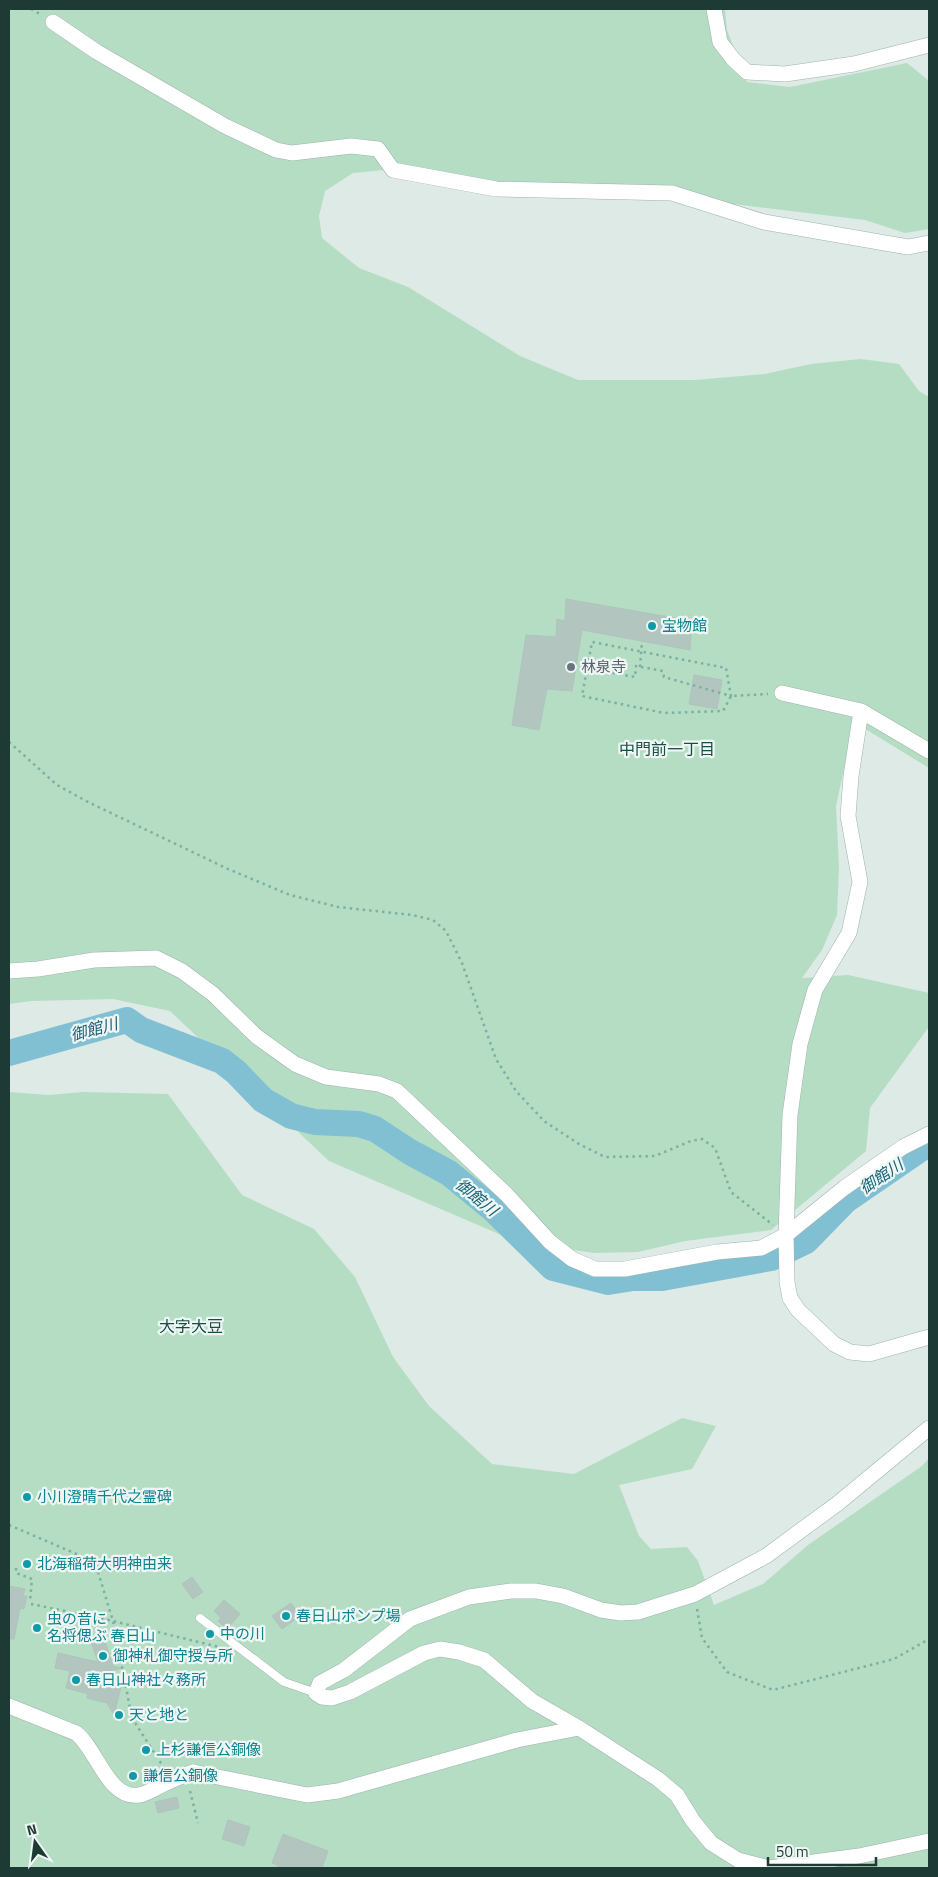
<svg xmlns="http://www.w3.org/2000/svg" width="938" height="1877" font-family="'Titillium Web','Noto Sans JP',sans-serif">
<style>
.green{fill:#b4ddc3}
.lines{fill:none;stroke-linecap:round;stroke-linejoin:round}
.river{stroke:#81c0d3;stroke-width:26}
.building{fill:#b2c5bf;stroke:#afc4bd}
.service-casing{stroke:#a0b2ad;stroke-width:9}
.minor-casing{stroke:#a0b2ad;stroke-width:16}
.tertiary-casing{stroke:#a0b2ad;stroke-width:16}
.secondary-casing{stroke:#9cb6af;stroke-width:16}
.path{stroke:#7cb0a4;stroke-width:2.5;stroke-dasharray:2.5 4;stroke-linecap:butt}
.service{stroke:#fff;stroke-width:8}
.minor{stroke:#fff;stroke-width:15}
.tertiary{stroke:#fff;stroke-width:15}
.secondary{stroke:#fff;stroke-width:15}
.culture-dot{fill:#0f9aa8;stroke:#eef7f3;stroke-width:2}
.worship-dot{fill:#6b7280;stroke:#eef7f3;stroke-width:2}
.labels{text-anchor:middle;stroke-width:4.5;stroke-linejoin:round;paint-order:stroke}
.culture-label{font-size:15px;fill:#0d838f;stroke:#eef7f3;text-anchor:start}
.worship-label{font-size:15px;fill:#5b616d;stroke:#eef7f3;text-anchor:start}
.neighbourhood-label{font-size:16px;fill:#194d45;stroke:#eef7f3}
.water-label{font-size:16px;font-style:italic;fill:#166078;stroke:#eef7f3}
</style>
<rect width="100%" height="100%" fill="#ddeae5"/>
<!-- green -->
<path class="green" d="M 9,9 L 725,9 L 727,30 L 747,82 L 790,87 L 907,63 L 929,81 L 929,229 L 905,233 L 865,220 L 603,188 L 489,184 L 415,167 L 353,173 L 325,191 L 319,216 L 322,238 L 359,268 L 408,287 L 520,356 L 578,380 L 695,380 L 765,374 L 811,364 L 861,359 L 899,364 L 919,391 L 929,397 L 929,768 L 854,722 L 836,806 L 839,868 L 837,915 L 822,950 L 802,978 L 848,975 L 929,993 L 929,1025 L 928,1028 L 870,1108 L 866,1151 L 771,1230 L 685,1241 L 638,1252 L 595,1253 L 520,1243 L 329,1161 L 170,1011 L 113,999 L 31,1001 L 9,1004 Z
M 9,1092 L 48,1095 L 83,1092 L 168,1094 L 242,1195 L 314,1229 L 355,1277 L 393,1357 L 429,1406 L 492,1464 L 574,1474 L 682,1418 L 716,1426 L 692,1469 L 619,1485 L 639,1536 L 651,1549 L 687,1547 L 698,1561 L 714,1605 L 763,1584 L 808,1545 L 922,1466 L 929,1458 L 929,1868 L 9,1868 Z"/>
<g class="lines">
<!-- river -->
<path class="river" d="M 9,1053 L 127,1020 L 141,1030 L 222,1061 L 236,1072 L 263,1100 L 291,1116 L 315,1122 L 359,1124 L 375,1129 L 410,1152 L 449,1173 L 494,1210 L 553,1268 L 608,1282 L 633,1278 L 662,1278 L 771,1258 L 806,1241 L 846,1200 L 929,1143"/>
</g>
<!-- building -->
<path class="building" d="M 566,599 L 692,621 L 690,650 L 582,630 L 572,691 L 547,689 L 539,730 L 512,725 L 526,635 L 556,637 L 557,619 L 565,621 Z
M 694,675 L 722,680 L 717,709 L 689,704 Z
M 192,1577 L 203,1592 L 193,1599 L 182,1584 Z
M 9,1586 L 25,1589 L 23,1596 L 27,1596 L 24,1609 L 20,1608 L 14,1639 L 9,1639 Z
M 224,1600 L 240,1614 L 227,1629 L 218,1621 L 221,1618 L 214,1611 Z
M 291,1603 L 300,1616 L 282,1629 L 272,1616 Z
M 104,1638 L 113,1666 L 121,1668 L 84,1679 L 121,1687 L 114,1715 L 107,1703 L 87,1698 L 88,1694 L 66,1688 L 70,1671 L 55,1668 L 58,1653 L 98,1662 L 91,1642 Z
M 177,1797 L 179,1808 L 158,1813 L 155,1802 Z
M 228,1820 L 250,1827 L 244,1846 L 222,1839 Z
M 283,1834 L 328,1851 L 322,1868 L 277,1868 L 278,1865 L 272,1863 Z"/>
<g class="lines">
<defs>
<path id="service" d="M 200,1618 L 284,1682 L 316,1693"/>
<path id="minor" d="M 714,9 L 720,42 L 733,59 L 747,72 L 785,74 L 854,64 L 929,45
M 53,22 L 97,52 L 225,126 L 276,150 L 292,153 L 351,146 L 378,149 L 393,170 L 496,189 L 672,193 L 764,222 L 908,247 L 929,243
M 782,693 L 861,711 L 929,751
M 861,711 L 851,776 L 848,816 L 860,882 L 849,933 L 815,990 L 800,1044 L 790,1115 L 786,1235 L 787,1282 L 790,1298 L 798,1310 L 834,1344 L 850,1352 L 869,1354 L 929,1337
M 9,971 L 38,969 L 94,960 L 156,958 L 182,971 L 213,994 L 256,1036 L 295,1064 L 326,1077 L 379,1084 L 397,1091 L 507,1195 L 550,1242 L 572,1259 L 595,1269 L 625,1269 L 717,1252 L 761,1248 L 786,1235 L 844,1188 L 903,1147 L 929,1134
M 9,1706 L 76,1733 C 97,1749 108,1800 139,1795 C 147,1794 157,1787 164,1784 C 173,1779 183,1776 193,1772"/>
<path id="tertiary" d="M 316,1693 L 322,1697 L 332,1698 L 350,1692 L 424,1653 L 440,1649 L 459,1652 L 484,1660 L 532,1701 L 579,1728 L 658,1779 L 677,1795 L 693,1821 L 711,1843 L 738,1860 L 769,1868 L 859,1856 L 929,1841
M 193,1772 L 307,1795 L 338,1791 L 517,1740 L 579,1728"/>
<path id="secondary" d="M 316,1693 L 320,1683 L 344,1670 L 410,1619 L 469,1597 L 511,1591 L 536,1591 L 563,1596 L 601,1610 L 621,1613 L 638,1612 L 695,1594 L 766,1556 L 837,1504 L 929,1428"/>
</defs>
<!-- service casing -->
<use href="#service" class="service-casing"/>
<!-- minor casing -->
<use href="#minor" class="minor-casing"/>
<!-- tertiary casing -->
<use href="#tertiary" class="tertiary-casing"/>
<!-- secondary casing -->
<use href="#secondary" class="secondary-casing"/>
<!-- path -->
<path class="path" d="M 31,9 L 40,14
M 640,667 L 642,641
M 587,668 L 635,677 L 636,666 L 663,671 L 664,677 L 731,696 L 726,668 L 592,642 L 582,696 L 664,713 L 723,711 L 731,696 L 768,694
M 9,742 L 57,785 L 88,802 L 228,869 L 290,895 L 338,907 L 412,915 L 433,920 L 446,931 L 462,963 L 496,1059 L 516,1091 L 544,1121 L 579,1144 L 605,1157 L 655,1156 L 691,1141 L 702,1139 L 715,1148 L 731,1192 L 773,1225
M 9,1525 L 95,1562 L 113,1621 L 132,1718 L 164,1768
M 16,1568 L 16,1573 L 32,1579 L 30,1601
M 31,1604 L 113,1621 L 219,1647
M 697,1609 L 702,1638 L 727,1672 L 773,1690 L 894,1659 L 929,1639
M 190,1791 L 198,1823"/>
<!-- service -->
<use href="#service" class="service"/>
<!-- minor -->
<use href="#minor" class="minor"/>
<!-- tertiary -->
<use href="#tertiary" class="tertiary"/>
<!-- secondary -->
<use href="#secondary" class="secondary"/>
</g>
<!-- markers -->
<g class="culture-dot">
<circle cx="652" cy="626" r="5"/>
<circle cx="27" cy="1497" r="5"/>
<circle cx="27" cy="1564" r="5"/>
<circle cx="286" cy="1616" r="5"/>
<circle cx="37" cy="1628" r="5"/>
<circle cx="210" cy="1634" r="5"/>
<circle cx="103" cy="1656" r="5"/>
<circle cx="76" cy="1680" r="5"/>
<circle cx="119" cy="1715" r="5"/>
<circle cx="146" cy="1750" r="5"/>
<circle cx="133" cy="1776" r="5"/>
</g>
<circle class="worship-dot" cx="571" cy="667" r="5"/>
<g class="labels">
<!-- culture labels -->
<g class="culture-label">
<text x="662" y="631">宝物館</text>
<text x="37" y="1502">小川澄晴千代之霊碑</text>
<text x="37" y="1569">北海稲荷大明神由来</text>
<text x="296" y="1621">春日山ポンプ場</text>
<text x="47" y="1624">虫の音に<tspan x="47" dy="17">名将偲ぶ 春日山</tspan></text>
<text x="220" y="1639">中の川</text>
<text x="113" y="1661">御神札御守授与所</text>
<text x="86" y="1685">春日山神社々務所</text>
<text x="129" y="1720">天と地と</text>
<text x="156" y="1755">上杉謙信公銅像</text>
<text x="143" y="1781">謙信公銅像</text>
</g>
<!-- worship labels -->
<g class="worship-label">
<text x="581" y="672">林泉寺</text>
</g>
<!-- neighbourhood labels -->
<g class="neighbourhood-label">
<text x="667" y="755">中門前一丁目</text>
<text x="191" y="1332">大字大豆</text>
</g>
<!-- water labels -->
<g class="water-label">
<text transform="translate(94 1029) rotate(-15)" y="6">御館川</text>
<text transform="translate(881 1176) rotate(-34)" y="6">御館川</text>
<text transform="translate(477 1197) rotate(39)" y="6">御館川</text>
</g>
</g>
<!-- border -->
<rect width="938" height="1877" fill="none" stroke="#1e3a35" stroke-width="20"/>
<!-- north arrow -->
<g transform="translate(35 1842) rotate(346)" stroke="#eef7f3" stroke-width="4" paint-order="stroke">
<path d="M0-4L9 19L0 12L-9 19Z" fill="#1e3a35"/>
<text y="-8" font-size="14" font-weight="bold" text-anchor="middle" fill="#1e3a35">N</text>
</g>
<!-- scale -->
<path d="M768 1857v8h108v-8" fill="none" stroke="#1e3a35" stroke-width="2.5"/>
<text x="776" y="1857" font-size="15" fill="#1e3a35" stroke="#eef7f3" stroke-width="4" paint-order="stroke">50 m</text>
</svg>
